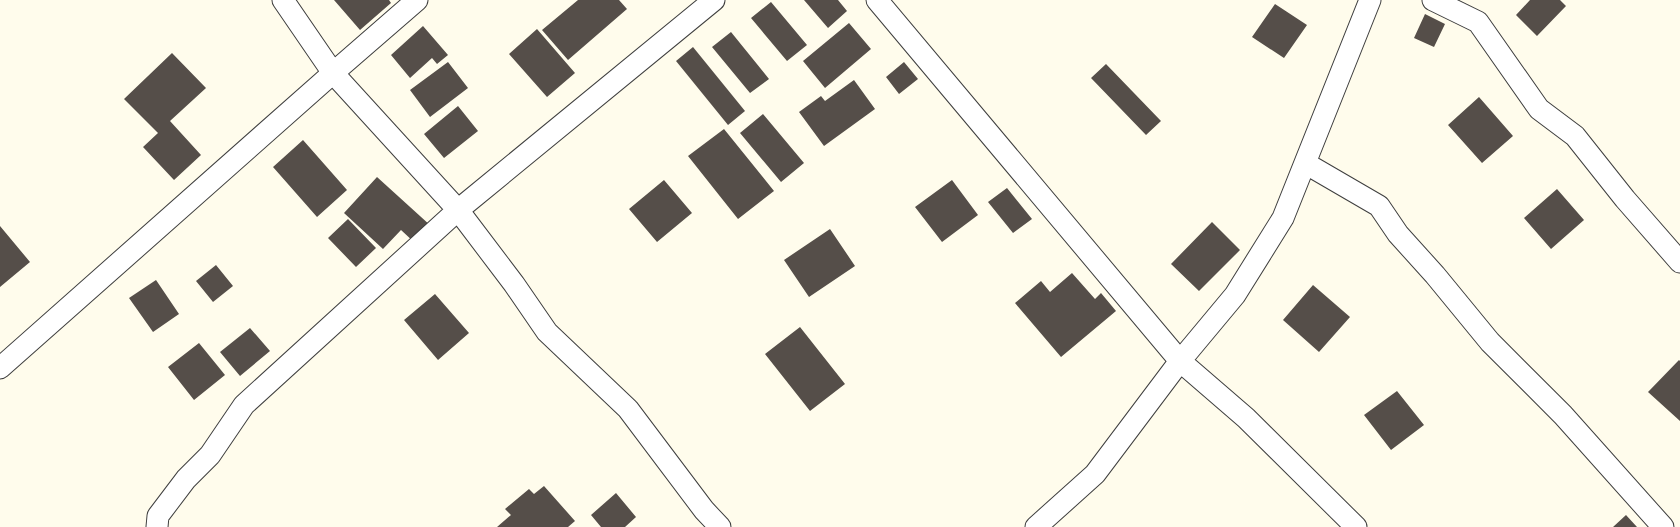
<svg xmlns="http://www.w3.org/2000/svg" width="1680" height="527" font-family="Literata,serif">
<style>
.building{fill:#554e49}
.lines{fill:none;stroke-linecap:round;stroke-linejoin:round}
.street-casing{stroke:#3f3f3f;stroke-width:23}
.street{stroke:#fff;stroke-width:21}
</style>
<rect width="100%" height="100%" fill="#fffcec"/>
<!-- building -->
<path class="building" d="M 334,0 L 389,0 L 391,3 L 360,30 Z
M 578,0 L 619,0 L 627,9 L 568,60 L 542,30 Z
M 804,0 L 838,0 L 847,11 L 828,28 Z
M 1530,0 L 1560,0 L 1566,6 L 1537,36 L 1516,15 Z
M 771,2 L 807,45 L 787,61 L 751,18 Z
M 1275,4 L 1307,25 L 1284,58 L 1252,37 Z
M 1425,14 L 1445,24 L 1434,47 L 1414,38 Z
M 849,23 L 871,49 L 825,88 L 803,61 Z
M 423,26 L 448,55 L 437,64 L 432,58 L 410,78 L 391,55 Z
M 537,29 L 575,73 L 547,97 L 509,54 Z
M 731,32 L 769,79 L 750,93 L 712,47 Z
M 693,47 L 745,111 L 728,125 L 676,61 Z
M 172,53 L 206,88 L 170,121 L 201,155 L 174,180 L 143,147 L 158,133 L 124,99 Z
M 448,62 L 468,88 L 430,117 L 410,90 Z
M 904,62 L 918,79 L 899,94 L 886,77 Z
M 1106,64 L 1161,121 L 1146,135 L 1091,78 Z
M 854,80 L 875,109 L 824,146 L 799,112 L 821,96 L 825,101 Z
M 1479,97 L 1513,136 L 1482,163 L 1448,125 Z
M 458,106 L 478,131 L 444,158 L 424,134 Z
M 763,114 L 804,163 L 781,182 L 740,133 Z
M 724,129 L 774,191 L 738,219 L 688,156 Z
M 303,140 L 347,190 L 317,217 L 273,167 Z
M 377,177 L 431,226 L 415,243 L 401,230 L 383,249 L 344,213 Z
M 664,180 L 692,213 L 657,242 L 629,209 Z
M 952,180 L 978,215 L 942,242 L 915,207 Z
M 1007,188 L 1032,219 L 1013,233 L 988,202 Z
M 1557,189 L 1584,220 L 1551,249 L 1524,218 Z
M 348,219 L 376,248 L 356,267 L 328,238 Z
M 1212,222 L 1240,250 L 1199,291 L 1171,264 Z
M 0,226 L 30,262 L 0,287 Z
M 830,229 L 855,266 L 809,297 L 784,260 Z
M 216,265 L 233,286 L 213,302 L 196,281 Z
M 1072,273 L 1095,299 L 1101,293 L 1116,311 L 1061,357 L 1015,303 L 1041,281 L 1050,292 Z
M 156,280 L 179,314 L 153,332 L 129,298 Z
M 1313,285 L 1350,317 L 1319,352 L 1283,320 Z
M 435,294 L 469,333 L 438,360 L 404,320 Z
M 800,327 L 845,384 L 810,411 L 765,354 Z
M 250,328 L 270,351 L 240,376 L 220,352 Z
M 199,343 L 225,375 L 194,400 L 168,367 Z
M 1679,360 L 1680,361 L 1680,421 L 1648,392 Z
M 1397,391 L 1424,425 L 1391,450 L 1364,415 Z
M 544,486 L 575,521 L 568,527 L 497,527 L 511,515 L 505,509 L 529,489 L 534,494 Z
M 616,493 L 636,517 L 625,527 L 601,527 L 591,515 Z
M 1626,515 L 1637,527 L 1613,527 Z"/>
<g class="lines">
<defs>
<path id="street" d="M 283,0 L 333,73 L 458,210 L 514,284 L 547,332 L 628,409 L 704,510 L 720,527
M 877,0 L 1180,361 L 1246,418 L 1356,527
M 1433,0 L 1478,22 L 1539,109 L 1575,136 L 1625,199 L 1680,262
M 1305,163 L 1379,206 L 1398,234 L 1435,275 L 1490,342 L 1563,415 L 1663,527
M 0,368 L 333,73 L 417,0
M 157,527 L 158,516 L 186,479 L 210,455 L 244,405 L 458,210 L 714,0
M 1036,527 L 1095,474 L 1180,361 L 1235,295 L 1283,218 L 1370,0"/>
</defs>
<!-- street casing -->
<use href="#street" class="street-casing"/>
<!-- street -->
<use href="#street" class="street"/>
</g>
</svg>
